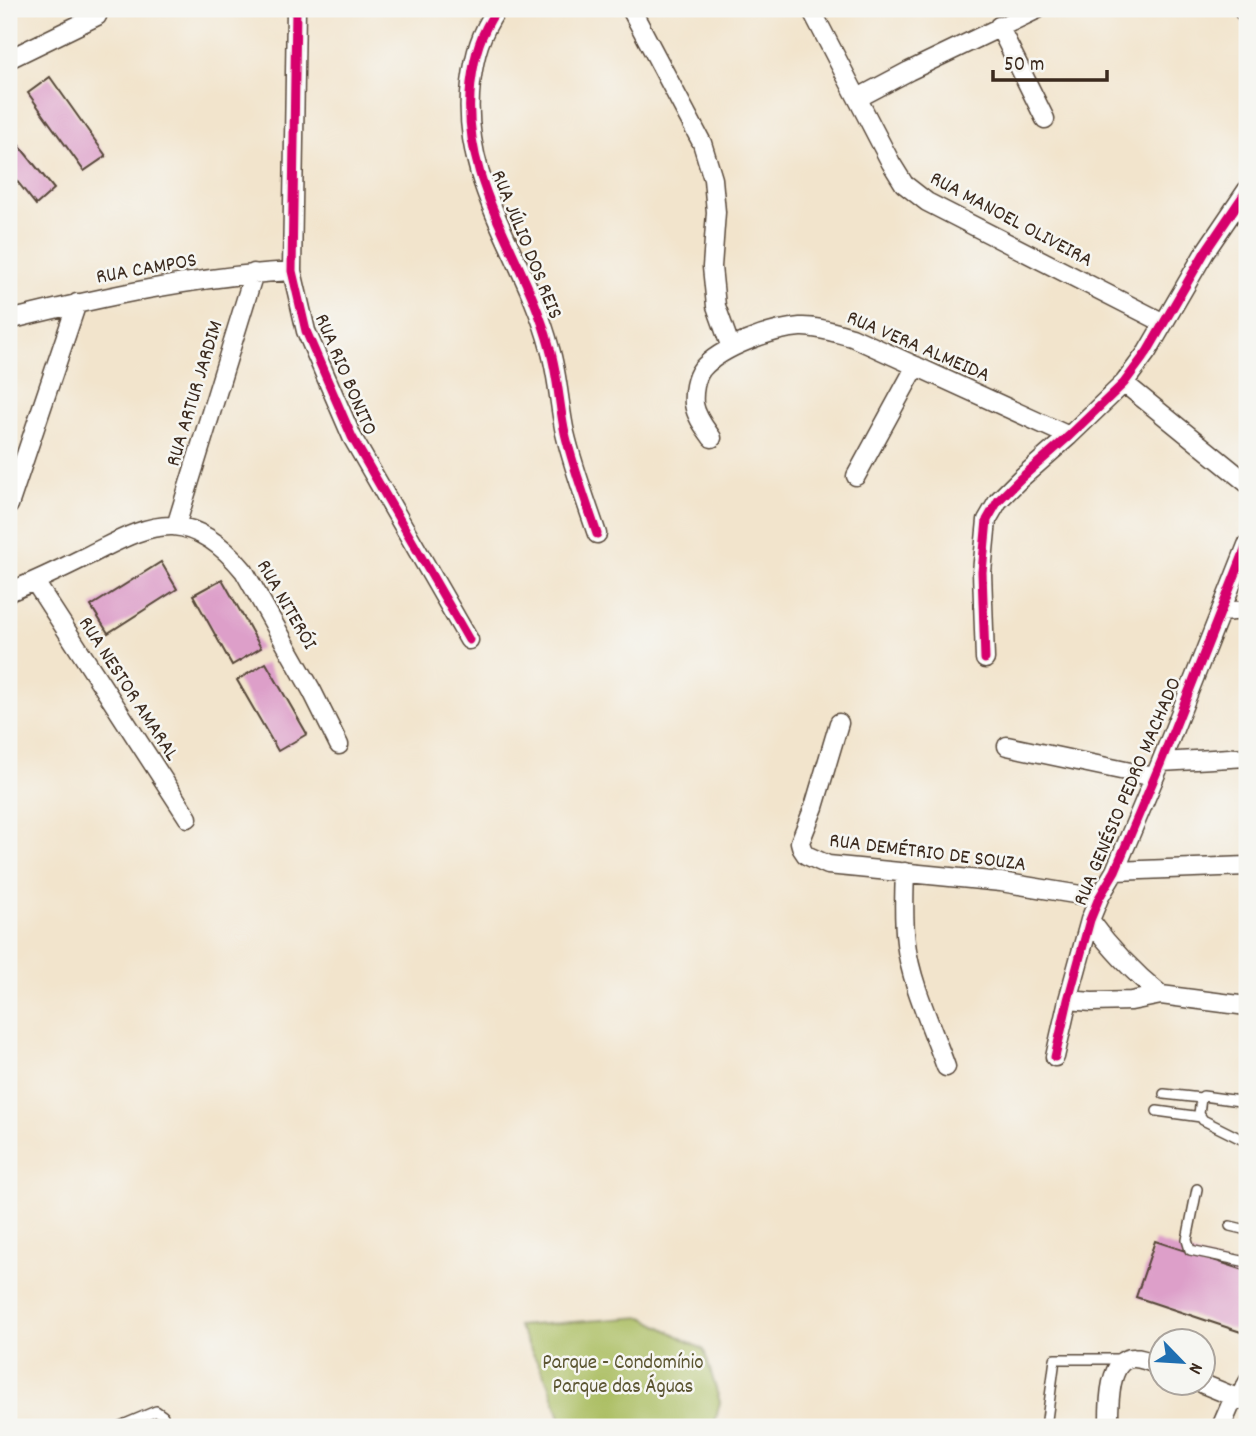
<svg xmlns="http://www.w3.org/2000/svg" width="1256" height="1436" font-family="Dekko,sans-serif">
<style>
.green{fill:#aabd61;stroke:#727440;stroke-width:2}
.building{fill:#dd9fc9}
.lines{fill:none;stroke-linecap:round;stroke-linejoin:round}
.service-casing{stroke:#564638;stroke-width:12}
.minor-casing{stroke:#564638;stroke-width:21}
.tertiary-casing{stroke:#564638;stroke-width:26}
.service{stroke:#fff;stroke-width:9}
.minor{stroke:#fff;stroke-width:18}
.tertiary{stroke:#fff;stroke-width:23}
.cycleway-casing{stroke:#f6f6f2;stroke-width:13}
.cycleway{stroke:#d6006c;stroke-width:9}
.labels{text-anchor:middle;stroke-width:5;stroke-linejoin:round;paint-order:stroke}
.street-label{font-size:21px;fill:#3b2a1e;stroke:#f6f6f2}
.park-label{font-size:21px;fill:#5c5632;stroke:#f6f6f2}
</style>
<rect width="100%" height="100%" fill="#f6f6f2"/>
<filter id="ink" filterUnits="userSpaceOnUse"><feTurbulence type="fractalNoise" baseFrequency=".0143" numOctaves="2"/><feDisplacementMap in="SourceGraphic" scale="14" xChannelSelector="R" yChannelSelector="G"/><feConvolveMatrix kernelMatrix="1 2 1 2 8 2 1 2 1" color-interpolation-filters="sRGB"/></filter>
<filter id="wash" filterUnits="userSpaceOnUse"><feTurbulence type="fractalNoise" baseFrequency=".00686" numOctaves="4" result="noise"/><feDisplacementMap in="SourceGraphic" scale="28" xChannelSelector="R" yChannelSelector="G"/><feGaussianBlur stdDeviation="1.57" result="paint"/><feColorMatrix in="noise" values="0 0 0 0 0 0 0 0 0 0 0 0 0 0 0 0 0 1.4 0 .05"/><feComposite in="paint" operator="in"/></filter>
<g filter="url(#wash)">
<rect width="100%" height="100%" fill="#f2e4cc"/>
<!-- green -->
<path class="green" d="M 643,1317 L 704,1350 L 720,1402 L 714,1427 L 563,1427 L 549,1384 L 518,1326 Z"/>
<g id="blocks">
<!-- building -->
<path class="building" d="M 50,77 L 106,156 L 84,171 L 28,93 Z
M 9,133 L 54,189 L 36,205 L 9,171 Z
M 161,562 L 177,589 L 108,633 L 91,606 Z
M 222,579 L 261,648 L 232,665 L 193,595 Z
M 266,663 L 307,734 L 278,751 L 237,680 Z
M 1155,1241 L 1247,1271 L 1247,1334 L 1136,1297 Z"/>
</g>
</g>
<g filter="url(#ink)">
<use href="#blocks" fill-opacity="0" stroke="#564638" stroke-width="2"/>
<g class="lines">
<defs>
<path id="service" d="M 1164,1094 L 1201,1098
M 1247,1102 L 1203,1096 L 1201,1098 L 1199,1114 L 1203,1120 L 1247,1142
M 1157,1111 L 1201,1117
M 1197,1189 L 1187,1240 L 1190,1250 L 1247,1262
M 1230,1226 L 1247,1230
M 1234,1397 L 1247,1375
M 118,1427 L 156,1411 L 163,1416 L 164,1421 L 159,1427
M 1046,1427 L 1055,1359 L 1125,1359"/>
<path id="minor" d="M 296,9 L 292,271 L 306,331 L 352,437 L 469,640
M 497,9 C 480,35 475,52 471,83 C 459,184 526,256 550,349 C 558,376 559,405 565,433 C 573,467 586,501 597,534
M 631,9 L 702,143 L 713,179 L 716,212 L 712,267 L 716,306 L 731,348
M 811,9 L 891,163 L 904,184 L 927,202 L 1164,323
M 999,26 L 1045,119
M 9,59 L 97,16
M 858,98 L 909,71 L 1038,9
M 9,320 C 102,297 197,276 292,271
M 1124,383 L 1247,483
M 712,438 C 705,428 696,417 694,404 C 693,393 695,378 702,369 C 721,347 772,329 800,327 C 817,326 836,333 852,337 L 1069,436
M 856,476 L 916,366
M 9,505 L 77,303
M 176,526 L 254,273
M 35,582 L 188,818
M 9,592 C 36,581 61,569 87,556 C 114,543 143,525 173,526 C 202,528 226,549 244,571 L 312,691 L 339,745
M 1221,612 L 1247,610
M 985,659 L 982,572 L 987,520 L 998,501 L 1020,479 L 1069,436 L 1124,383 L 1147,352 L 1205,252 L 1247,190
M 839,723 L 814,807 L 800,842 L 802,849 L 806,855 L 828,865 L 1001,882 L 1099,898
M 1007,746 L 1154,777
M 1161,762 L 1247,757
M 1115,871 L 1247,866
M 905,872 C 904,895 903,919 906,943 C 910,981 933,1030 946,1067
M 1090,920 C 1110,948 1134,973 1161,995
M 1068,1000 L 1092,1002 L 1131,1001 L 1161,995 L 1247,1006
M 1055,1057 L 1068,1000 L 1090,920 L 1099,898 L 1115,871 L 1161,762 L 1247,545
M 1203,1384 L 1247,1402
M 1109,1427 C 1109,1410 1107,1357 1134,1358 C 1143,1358 1153,1363 1162,1367
M 1221,1427 L 1234,1397"/>
<path id="tertiary" d="M 1245,9 L 1247,11"/>
</defs>
<!-- service casing -->
<use href="#service" class="service-casing"/>
<!-- minor casing -->
<use href="#minor" class="minor-casing"/>
<!-- tertiary casing -->
<use href="#tertiary" class="tertiary-casing"/>
<!-- service -->
<use href="#service" class="service"/>
<!-- minor -->
<use href="#minor" class="minor"/>
<!-- tertiary -->
<use href="#tertiary" class="tertiary"/>
<defs>
<path id="cycleway" d="M 296,9 L 292,271 L 306,331 L 352,437 L 469,640
M 497,9 C 480,35 475,52 471,83 C 459,184 526,256 550,349 C 558,376 559,405 565,433 C 573,467 586,501 597,534
M 985,659 L 982,572 L 987,520 L 998,501 L 1020,479 L 1069,436 L 1124,383 L 1147,352 L 1205,252 L 1247,190
M 1055,1057 L 1068,1000 L 1090,920 L 1099,898 L 1115,871 L 1161,762 L 1247,545"/>
</defs>
<!-- cycleway casing -->
<use href="#cycleway" class="cycleway-casing"/>
<!-- cycleway -->
<use href="#cycleway" class="cycleway"/>
</g>
</g>
<g class="labels">
<!-- street labels -->
<g class="street-label">
<text transform="translate(1012 218) rotate(28)" y="7">RUA MANOEL OLIVEIRA</text>
<text transform="translate(528 244) rotate(68)" y="7">RUA JÚLIO DOS REIS</text>
<text transform="translate(146 267) rotate(-10)" y="7">RUA CAMPOS</text>
<text transform="translate(919 345) rotate(23)" y="7">RUA VERA ALMEIDA</text>
<text transform="translate(347 374) rotate(67)" y="7">RUA RIO BONITO</text>
<text transform="translate(193 393) rotate(-73)" y="7">RUA ARTUR JARDIM</text>
<text transform="translate(288 604) rotate(60)" y="7">RUA NITERÓI</text>
<text transform="translate(130 688) rotate(57)" y="7">RUA NESTOR AMARAL</text>
<text transform="translate(1126 791) rotate(-67)" y="7">RUA GENÉSIO PEDRO MACHADO</text>
<text transform="translate(928 851) rotate(7)" y="7">RUA DEMÉTRIO DE SOUZA</text>
</g>
<!-- park labels -->
<g class="park-label">
<text x="623" y="1368">Parque - Condomínio<tspan x="623" dy="24">Parque das Águas</tspan></text>
</g>
</g>
<!-- margin -->
<rect width="1256" height="1436" fill="none" stroke="#f6f6f2" stroke-width="35"/>
<!-- north arrow -->
<g transform="translate(1182 1362) rotate(115)"><circle r="33" fill="#f6f6f2" stroke="#aba49d" stroke-width="2"/>
<path d="M0-5L12 26L0 18L-12 26Z" fill="#1f6fb2"/>
<text y="-10" font-size="19" font-weight="bold" text-anchor="middle" fill="#3b2a1e">N</text>
</g>
<!-- scale -->
<path d="M993 70v10h114v-10" fill="none" stroke="#3b2a1e" stroke-width="3.5"/>
<text x="1004" y="70" font-size="21" fill="#3b2a1e" stroke="#f6f6f2" stroke-width="5" paint-order="stroke">50 m</text>
</svg>
